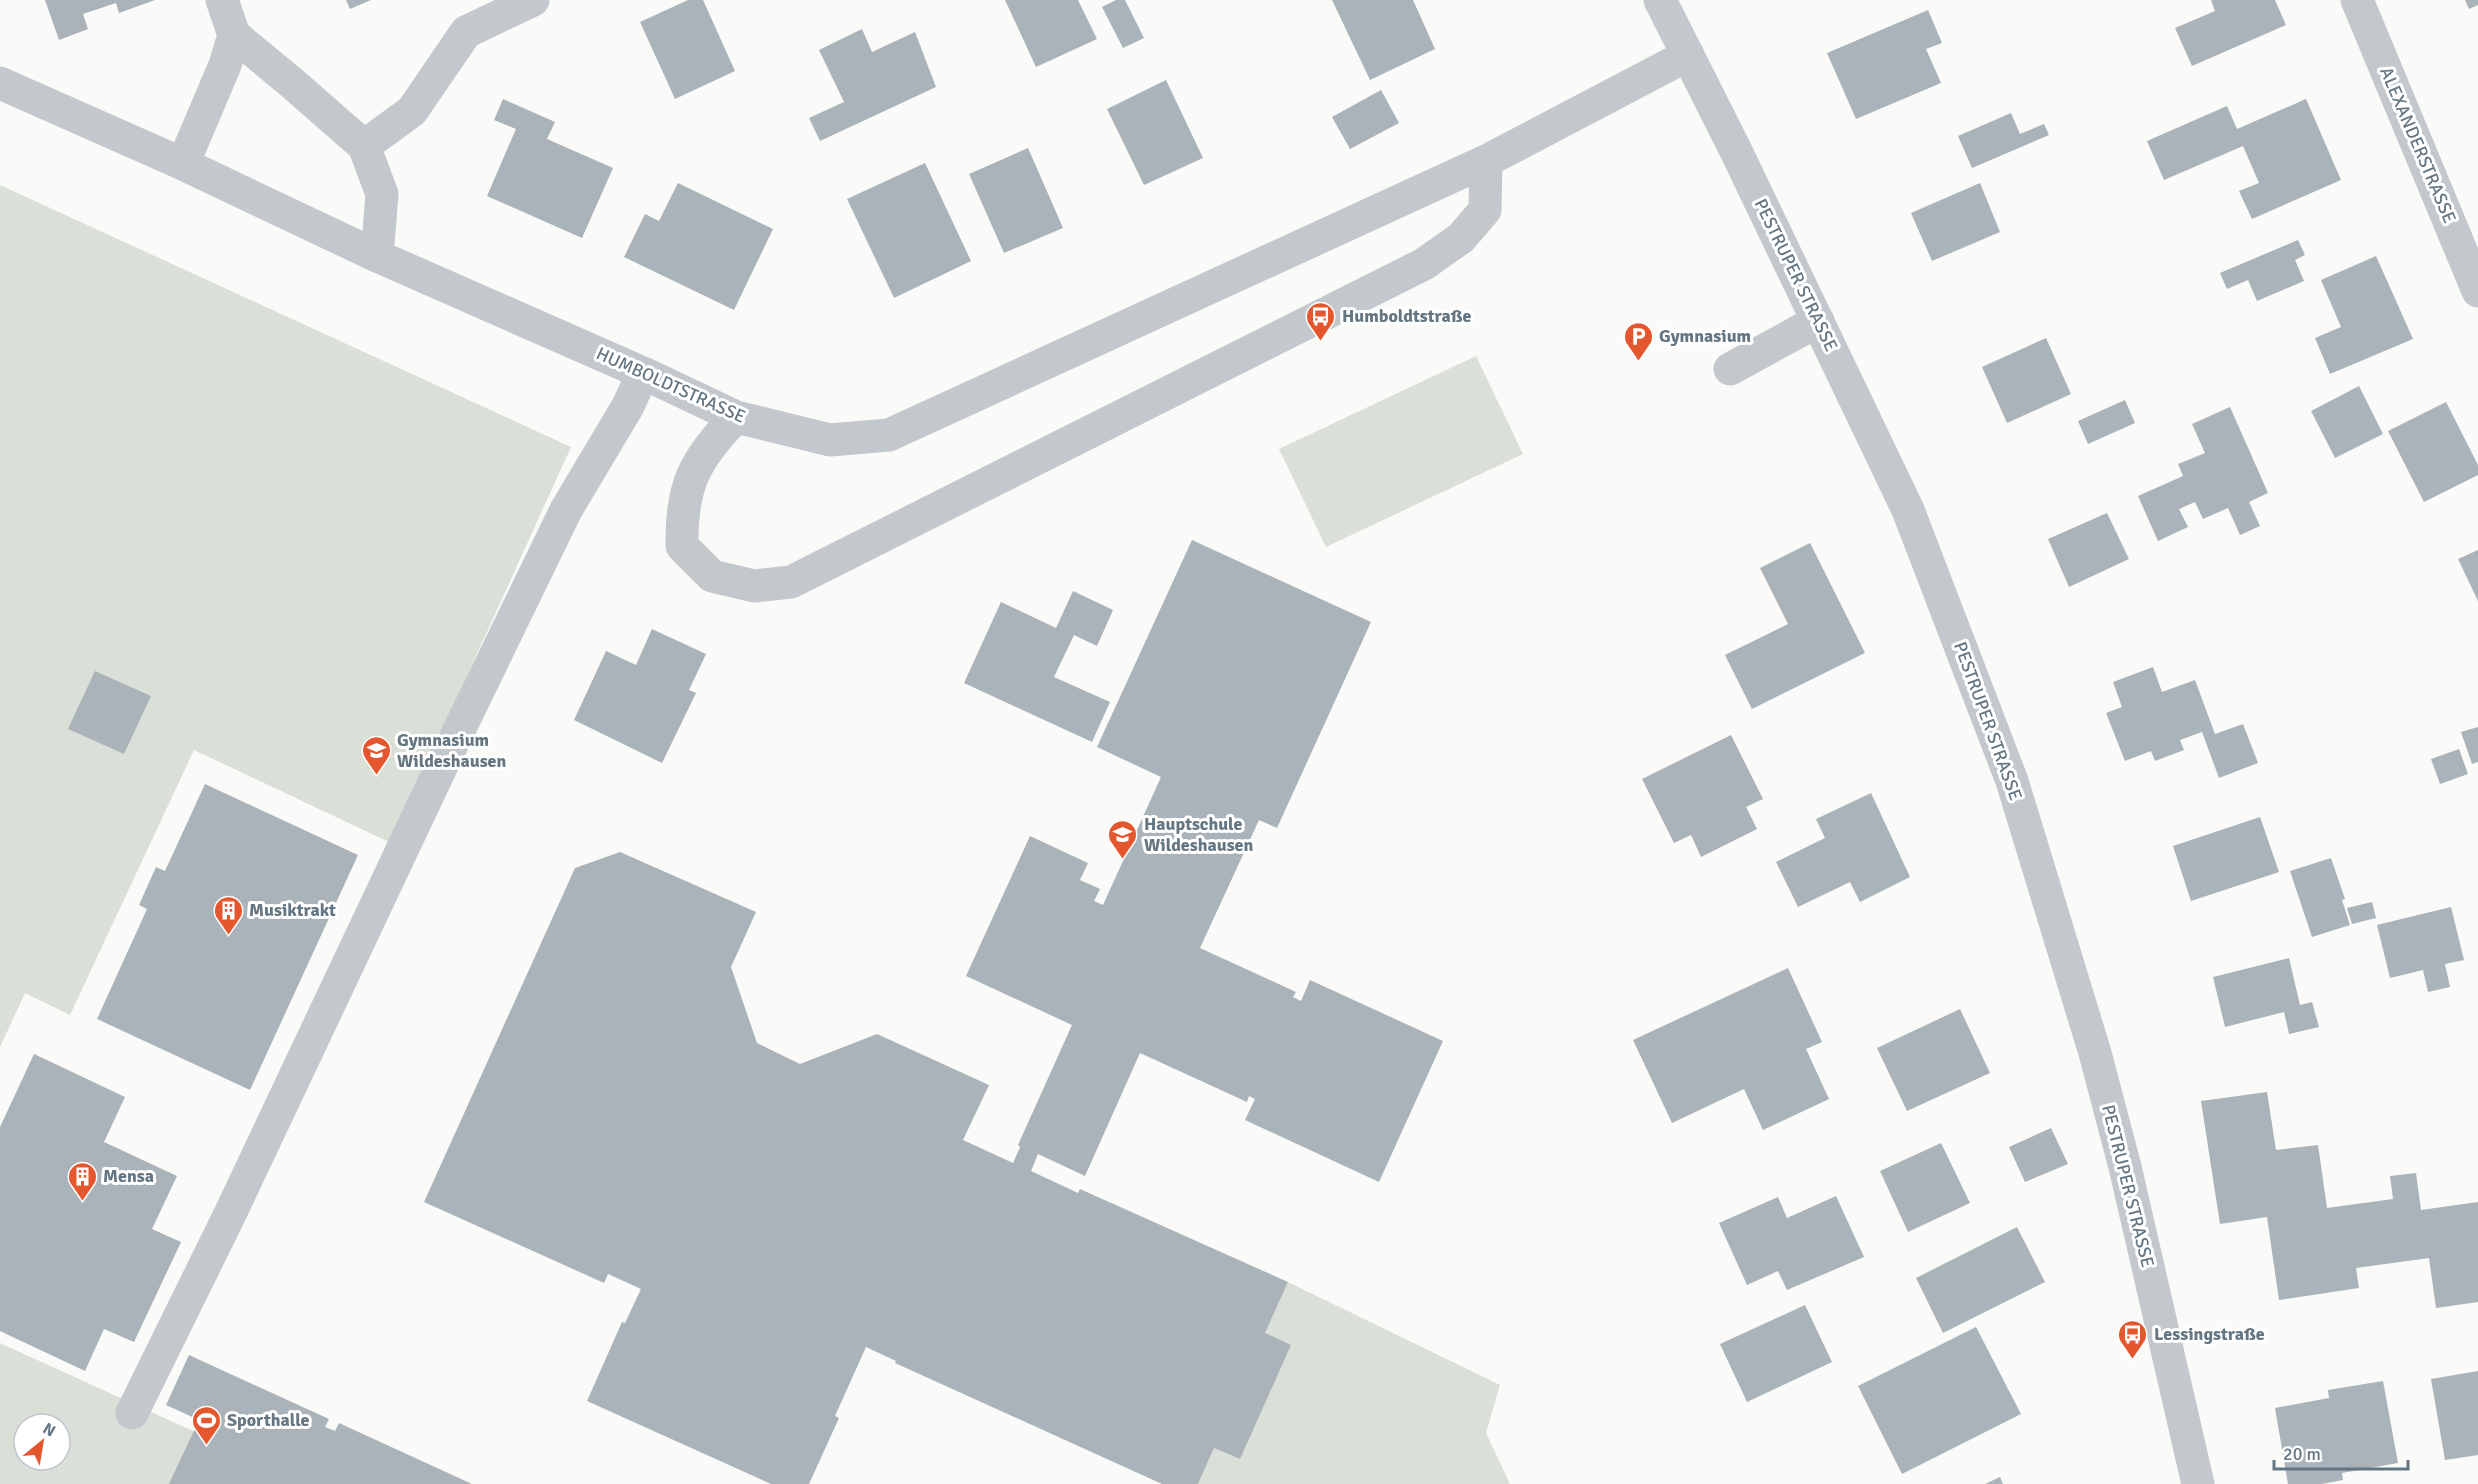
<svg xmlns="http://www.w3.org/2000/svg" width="2478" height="1484" font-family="Signika,sans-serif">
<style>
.green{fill:#dadfd7;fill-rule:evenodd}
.building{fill:#aab3b9}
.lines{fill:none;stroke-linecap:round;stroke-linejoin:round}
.minor{stroke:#c3c8cc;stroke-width:33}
.labels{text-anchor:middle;stroke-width:6;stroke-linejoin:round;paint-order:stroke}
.street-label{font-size:18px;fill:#657683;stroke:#fff}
.poi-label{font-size:18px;font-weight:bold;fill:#657683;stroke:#fff;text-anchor:start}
</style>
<rect width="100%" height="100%" fill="#fafaf8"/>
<!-- green -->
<path class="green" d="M 0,185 L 571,447 L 391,843 L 194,750 L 70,1015 L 25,993 L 0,1047 Z
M 1476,356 L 1523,454 L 1326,547 L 1279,449 Z
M 1288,1282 L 1500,1385 L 1486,1433 L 1510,1484 L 1198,1484 L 1214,1448 L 1240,1459 L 1265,1333 Z
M 0,1343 L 309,1484 L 0,1484 ZM 24,1424 L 60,1424 L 60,1460 L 24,1460 Z"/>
<!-- building -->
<path class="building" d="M 45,0 L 155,0 L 119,13 L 116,3 L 83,14 L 88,29 L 59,40 Z
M 346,0 L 371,0 L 350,9 Z
M 688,0 L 703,0 L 735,71 L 675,99 L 640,22 Z
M 1005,0 L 1078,0 L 1097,39 L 1036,67 Z
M 1116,0 L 1125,0 L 1144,38 L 1123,48 L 1102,7 Z
M 1332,0 L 1413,0 L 1435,49 L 1370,80 Z
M 2211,0 L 2275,0 L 2286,25 L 2192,66 L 2175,28 L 2215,11 Z
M 2465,0 L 2478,0 L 2478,5 L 2469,9 Z
M 1928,10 L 1942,43 L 1926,49 L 1941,83 L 1856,119 L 1827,53 Z
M 862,29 L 872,52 L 915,32 L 936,87 L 820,141 L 809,118 L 844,102 L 819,50 Z
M 1166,80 L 1203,158 L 1144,185 L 1107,109 Z
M 1381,90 L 1399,123 L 1350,149 L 1332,117 Z
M 503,99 L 555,122 L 547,139 L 613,168 L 582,238 L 487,196 L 516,129 L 494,120 Z
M 2306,99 L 2341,180 L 2252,219 L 2239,191 L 2259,183 L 2243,146 L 2164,180 L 2147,141 L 2227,106 L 2237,129 Z
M 2011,113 L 2020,134 L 2044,124 L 2049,135 L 1972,168 L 1958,136 Z
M 1028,148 L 1063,228 L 1004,253 L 969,174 Z
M 925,163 L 971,261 L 894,298 L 847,199 Z
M 678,183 L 773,229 L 734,310 L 624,257 L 645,214 L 659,221 Z
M 1980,183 L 2000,232 L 1932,261 L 1911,213 Z
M 2298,240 L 2305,255 L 2295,260 L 2304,281 L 2257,301 L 2248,280 L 2227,289 L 2220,273 Z
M 2376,256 L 2413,339 L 2330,374 L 2315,338 L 2341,327 L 2321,280 Z
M 2046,338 L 2071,394 L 2007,423 L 1982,367 Z
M 2359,386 L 2383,434 L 2335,458 L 2311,411 Z
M 2125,400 L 2135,423 L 2088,444 L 2078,421 Z
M 2446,402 L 2478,465 L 2478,475 L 2424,502 L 2388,431 Z
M 2230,407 L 2268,493 L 2249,502 L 2260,526 L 2240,535 L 2228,508 L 2203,519 L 2195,502 L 2179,509 L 2188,527 L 2158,541 L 2138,496 L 2183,476 L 2178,464 L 2205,453 L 2192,424 Z
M 2107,513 L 2129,559 L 2069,587 L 2048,539 Z
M 1192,540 L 1371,622 L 1277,828 L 1259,820 L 1200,948 L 1296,992 L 1293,997 L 1301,1001 L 1310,980 L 1443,1041 L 1379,1182 L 1245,1120 L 1255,1099 L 1249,1096 L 1247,1102 L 1140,1053 L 1085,1176 L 1038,1154 L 1031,1171 L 1078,1193 L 1080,1189 L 1288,1282 L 1265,1333 L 1291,1345 L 1240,1459 L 1214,1448 L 1198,1484 L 1162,1484 L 895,1363 L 896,1361 L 866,1347 L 835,1416 L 839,1418 L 809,1484 L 771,1484 L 587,1401 L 622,1322 L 625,1323 L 641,1289 L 608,1274 L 604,1283 L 424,1202 L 575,868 L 620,852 L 756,912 L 731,967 L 757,1043 L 800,1064 L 877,1034 L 989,1085 L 963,1140 L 1013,1163 L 1020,1147 L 1018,1145 L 1072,1025 L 966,976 L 1030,836 L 1088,863 L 1080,880 L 1100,889 L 1094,901 L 1103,905 L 1161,777 L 1097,747 Z
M 1810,543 L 1865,653 L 1752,709 L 1725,655 L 1788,624 L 1760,568 Z
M 2478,550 L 2478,601 L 2458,559 Z
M 1073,591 L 1113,610 L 1097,646 L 1074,635 L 1054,677 L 1110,702 L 1092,742 L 964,683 L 1001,602 L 1056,628 Z
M 652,629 L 706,654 L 689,690 L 696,693 L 662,763 L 574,720 L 606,651 L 636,665 Z
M 2153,667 L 2162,692 L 2195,680 L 2215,734 L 2243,724 L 2258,763 L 2219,778 L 2202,732 L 2180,740 L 2184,750 L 2155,761 L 2151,751 L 2125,761 L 2106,713 L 2122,707 L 2113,682 Z
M 95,671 L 151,696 L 124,754 L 68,729 Z
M 2478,727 L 2478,762 L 2472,764 L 2461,732 Z
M 1731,735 L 1763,799 L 1746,807 L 1757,829 L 1701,857 L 1691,835 L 1674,843 L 1642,779 Z
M 2459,749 L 2468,774 L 2440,784 L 2431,759 Z
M 205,784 L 358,855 L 250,1090 L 97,1019 L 147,909 L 139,905 L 156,867 L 165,871 Z
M 1871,793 L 1910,877 L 1860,902 L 1850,882 L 1798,907 L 1776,862 L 1825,838 L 1816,819 Z
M 2260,817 L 2279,872 L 2191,901 L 2173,846 Z
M 2331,858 L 2345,899 L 2342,900 L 2350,925 L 2312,937 L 2290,871 Z
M 2372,902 L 2376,918 L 2352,924 L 2347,908 Z
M 2451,907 L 2464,960 L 2445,964 L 2450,987 L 2428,992 L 2423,970 L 2390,978 L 2377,925 Z
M 2289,958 L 2300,1005 L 2312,1002 L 2319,1027 L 2289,1034 L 2284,1012 L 2225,1027 L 2213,977 Z
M 1788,968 L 1822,1042 L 1806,1049 L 1829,1099 L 1763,1130 L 1744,1089 L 1672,1123 L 1633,1040 Z
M 1960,1009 L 1990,1073 L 1907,1111 L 1877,1048 Z
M 34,1054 L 125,1097 L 104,1142 L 177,1176 L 152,1229 L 181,1242 L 134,1342 L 104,1329 L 85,1371 L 0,1331 L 0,1127 Z
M 2267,1092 L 2276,1150 L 2318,1145 L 2327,1208 L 2393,1199 L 2390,1176 L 2416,1173 L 2421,1210 L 2478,1202 L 2478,1302 L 2436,1308 L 2429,1258 L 2356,1268 L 2359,1288 L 2279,1300 L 2267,1217 L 2220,1224 L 2201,1101 Z
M 2051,1128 L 2068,1164 L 2025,1182 L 2009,1147 Z
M 1941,1143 L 1970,1203 L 1908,1232 L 1880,1171 Z
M 1836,1196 L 1864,1257 L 1787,1290 L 1778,1271 L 1747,1285 L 1719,1223 L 1778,1197 L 1787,1218 Z
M 2017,1227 L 2045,1282 L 1943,1333 L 1916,1278 Z
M 1805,1305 L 1832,1362 L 1747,1402 L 1720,1344 Z
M 1976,1327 L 2021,1414 L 1902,1474 L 1858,1386 Z
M 189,1355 L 329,1419 L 325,1427 L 335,1431 L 339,1423 L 472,1484 L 169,1484 L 199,1420 L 166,1405 Z
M 2478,1371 L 2478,1455 L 2445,1460 L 2431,1379 Z
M 2383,1381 L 2398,1463 L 2342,1473 L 2343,1480 L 2322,1484 L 2288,1484 L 2275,1408 L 2329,1398 L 2328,1390 Z
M 2000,1477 L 2003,1484 L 1985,1484 Z"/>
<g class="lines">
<!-- minor -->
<path class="minor" d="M 1660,0 L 1736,151 L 1908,510 L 2012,781 L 2095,1053 L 2125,1167 L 2198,1484
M 2357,0 L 2478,291
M 234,35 L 292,83 L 364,146 L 382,194 L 377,256
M 0,83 L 183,164 L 377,256 L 643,373 L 736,417 L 830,440 L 889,435 L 1486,161 L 1688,55
M 364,146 L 412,111 L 466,32 L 533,0
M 183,164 L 225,65 L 234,35 L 222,0
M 1730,369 L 1818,321
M 736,417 C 694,460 681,486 682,546 L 712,576 L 754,586 L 791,582 L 1424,264 L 1461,238 L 1485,210 L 1486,161
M 132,1413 L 230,1214 L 445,759 L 566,510 L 628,406 L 643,373"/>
</g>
<!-- icons -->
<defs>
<symbol id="bus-pin" viewBox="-11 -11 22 30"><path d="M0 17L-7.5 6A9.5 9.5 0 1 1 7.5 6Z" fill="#e4572e" stroke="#fff"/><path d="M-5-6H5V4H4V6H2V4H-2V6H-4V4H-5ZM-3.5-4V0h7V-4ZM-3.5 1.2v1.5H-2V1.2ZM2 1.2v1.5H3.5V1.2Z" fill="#fff"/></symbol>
<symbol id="parking-pin" viewBox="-11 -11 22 30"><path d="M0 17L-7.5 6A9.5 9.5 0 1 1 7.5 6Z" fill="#e4572e" stroke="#fff"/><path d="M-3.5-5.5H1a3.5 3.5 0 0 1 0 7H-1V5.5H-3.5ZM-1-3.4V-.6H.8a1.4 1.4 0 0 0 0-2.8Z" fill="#fff"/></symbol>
<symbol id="school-pin" viewBox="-11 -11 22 30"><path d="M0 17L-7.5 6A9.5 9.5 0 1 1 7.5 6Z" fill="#e4572e" stroke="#fff"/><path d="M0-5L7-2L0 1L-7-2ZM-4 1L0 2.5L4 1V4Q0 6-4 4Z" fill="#fff"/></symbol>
<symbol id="building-pin" viewBox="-11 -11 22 30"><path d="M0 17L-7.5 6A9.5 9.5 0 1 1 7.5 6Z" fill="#e4572e" stroke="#fff"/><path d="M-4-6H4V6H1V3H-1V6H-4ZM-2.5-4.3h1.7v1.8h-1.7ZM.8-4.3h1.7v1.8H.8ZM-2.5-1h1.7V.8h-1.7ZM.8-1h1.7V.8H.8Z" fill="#fff"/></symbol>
<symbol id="stadium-pin" viewBox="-11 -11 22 30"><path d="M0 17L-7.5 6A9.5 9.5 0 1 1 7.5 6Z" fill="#e4572e" stroke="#fff"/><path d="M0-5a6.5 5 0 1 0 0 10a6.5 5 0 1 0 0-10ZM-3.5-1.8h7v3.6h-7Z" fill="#fff"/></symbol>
</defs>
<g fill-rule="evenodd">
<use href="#bus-pin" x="1304" y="300" width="33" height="45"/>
<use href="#parking-pin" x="1622" y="320" width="33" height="45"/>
<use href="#school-pin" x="360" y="734" width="33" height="45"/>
<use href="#school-pin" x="1106" y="818" width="33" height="45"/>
<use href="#building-pin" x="212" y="894" width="33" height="45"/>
<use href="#building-pin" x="66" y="1160" width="33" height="45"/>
<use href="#bus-pin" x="2116" y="1318" width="33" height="45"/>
<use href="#stadium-pin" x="190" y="1404" width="33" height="45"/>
</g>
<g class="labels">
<!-- street labels -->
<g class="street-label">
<text transform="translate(2418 145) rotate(67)" y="6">ALEXANDERSTRASSE</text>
<text transform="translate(1796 275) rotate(64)" y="6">PESTRUPER STRASSE</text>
<text transform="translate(671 385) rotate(24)" y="6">HUMBOLDTSTRASSE</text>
<text transform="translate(1988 721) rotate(70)" y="6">PESTRUPER STRASSE</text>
<text transform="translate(2128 1186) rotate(76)" y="6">PESTRUPER STRASSE</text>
</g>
<!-- poi labels -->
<g class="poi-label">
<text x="1342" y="322">Humboldtstraße</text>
<text x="1659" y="342">Gymnasium</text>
<text x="397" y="746">Gymnasium<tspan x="397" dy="21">Wildeshausen</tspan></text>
<text x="1144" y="830">Hauptschule<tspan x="1144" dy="21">Wildeshausen</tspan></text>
<text x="249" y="916">Musiktrakt</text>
<text x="103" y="1182">Mensa</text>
<text x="2154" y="1340">Lessingstraße</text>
<text x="227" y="1426">Sporthalle</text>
</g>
</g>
<!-- north arrow -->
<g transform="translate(42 1442) rotate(30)"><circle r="28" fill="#ffffff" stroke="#c1c8cd" stroke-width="1.5"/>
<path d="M0-4.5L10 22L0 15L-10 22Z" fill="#e4572e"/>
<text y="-9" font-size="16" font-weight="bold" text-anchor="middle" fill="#657683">N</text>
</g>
<!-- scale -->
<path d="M2274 1460v9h134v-9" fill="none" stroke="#657683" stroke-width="3"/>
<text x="2283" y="1460" font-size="18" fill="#657683" stroke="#ffffff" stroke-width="4.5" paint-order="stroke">20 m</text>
</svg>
